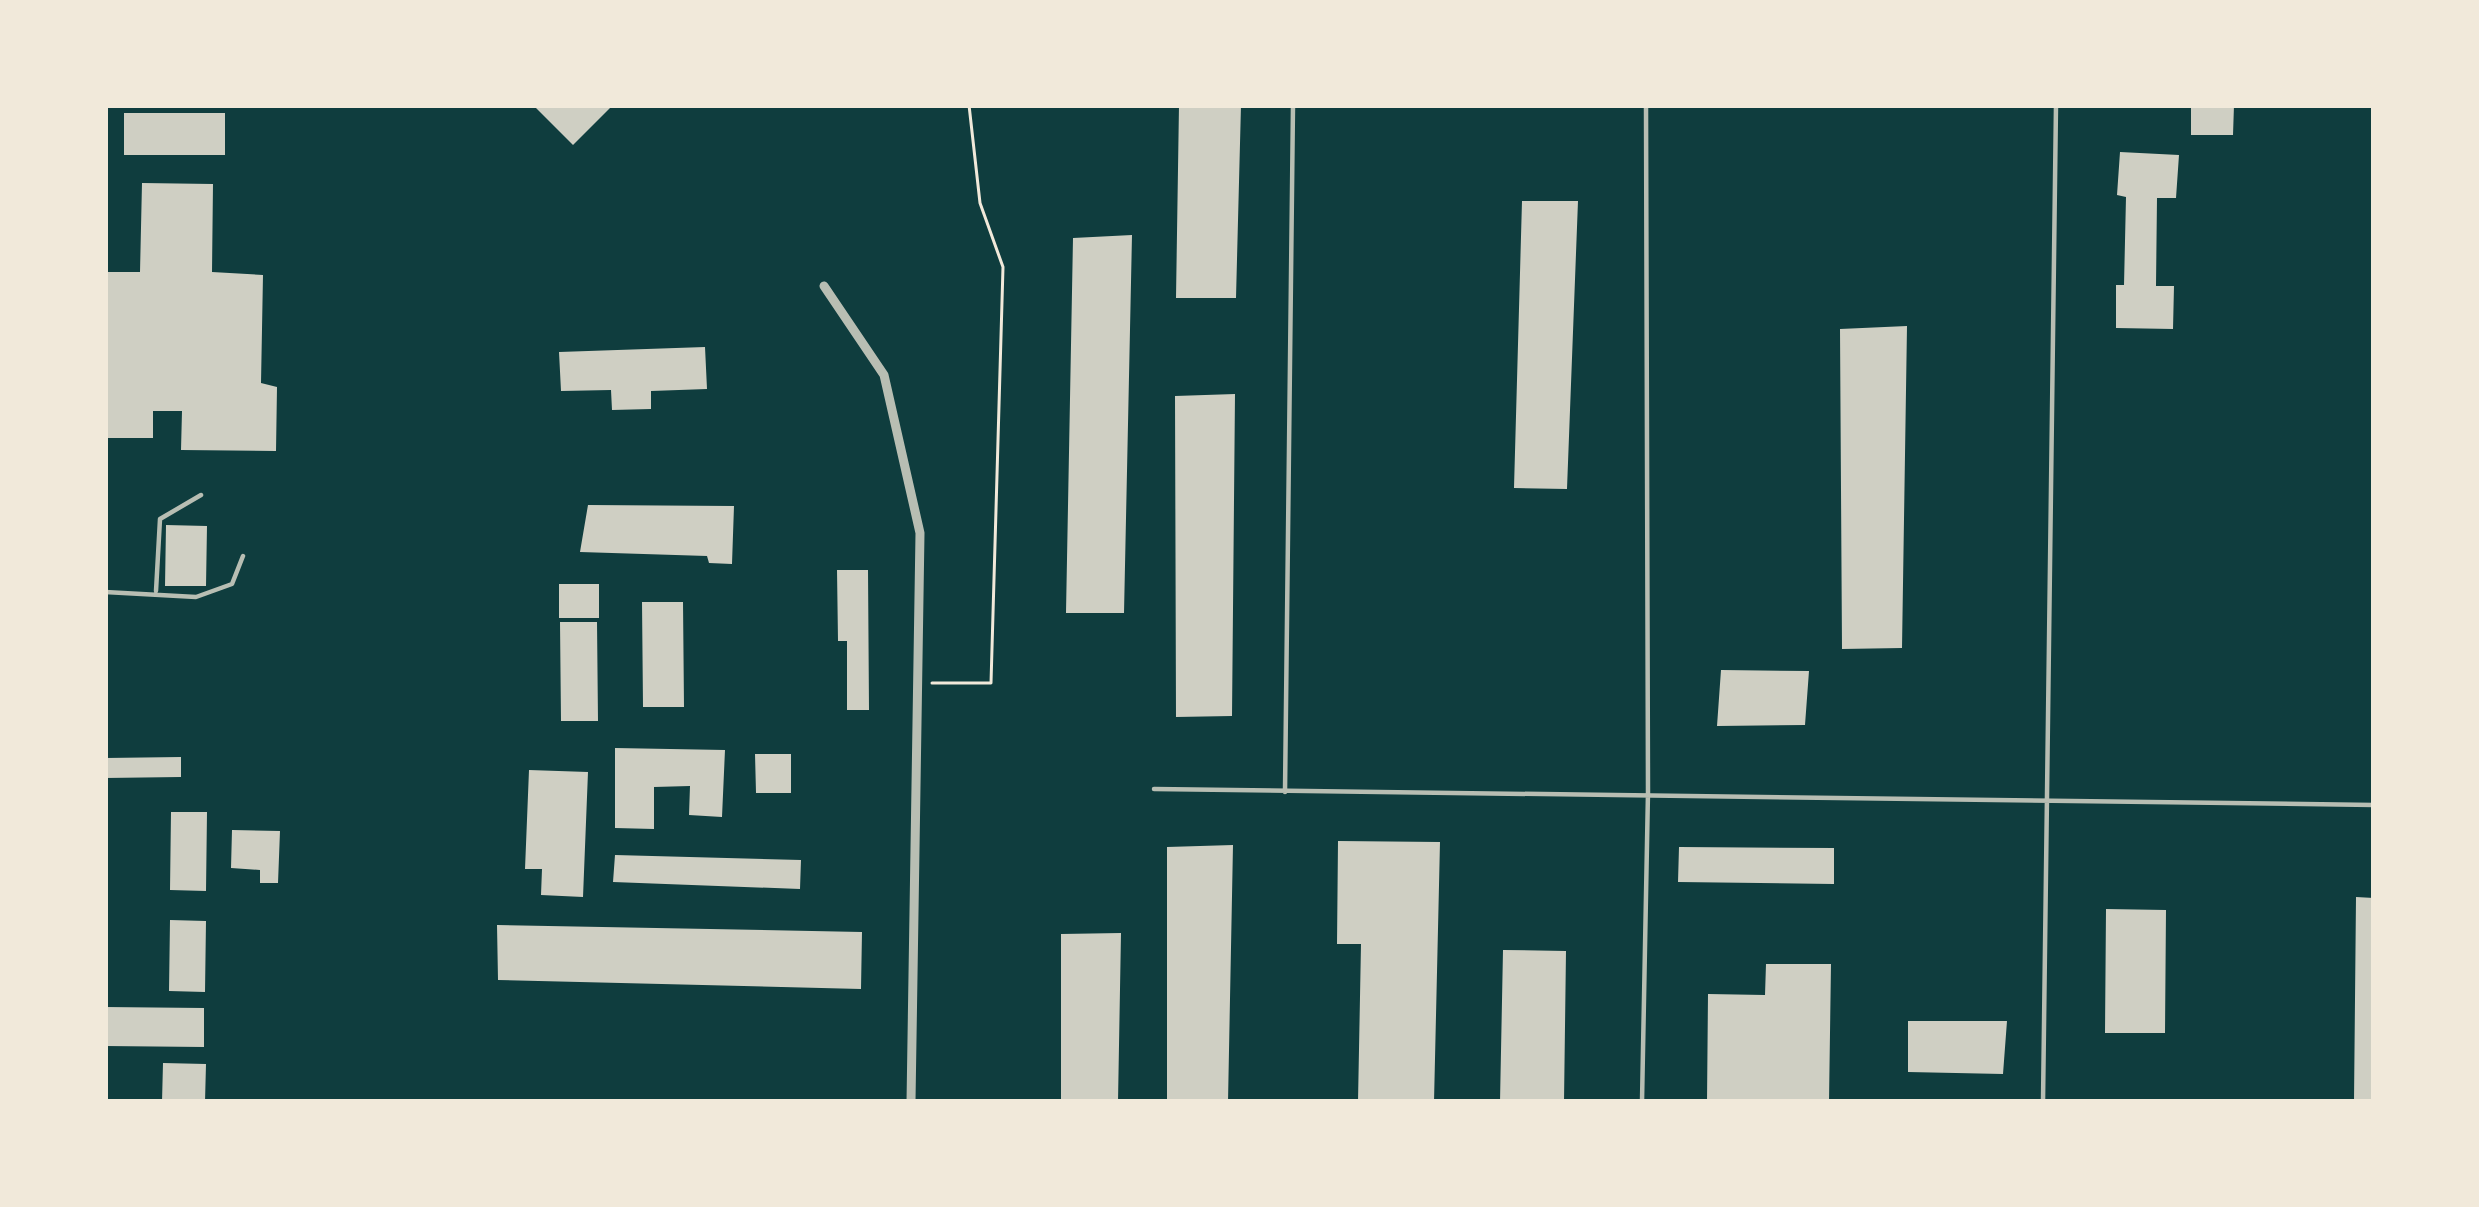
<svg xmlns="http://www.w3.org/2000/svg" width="2479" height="1207" font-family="'PT Serif',serif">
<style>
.building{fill:#cfcfc3}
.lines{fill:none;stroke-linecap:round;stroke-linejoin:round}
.path{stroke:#f1e9da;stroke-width:3}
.service{stroke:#b8beb3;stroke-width:4.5}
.minor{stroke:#b8beb3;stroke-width:9}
</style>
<rect width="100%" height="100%" fill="#0f3d3e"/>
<!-- building -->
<path class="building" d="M 533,105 L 613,105 L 573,145 Z
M 1179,105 L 1241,105 L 1236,298 L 1176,298 Z
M 2191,105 L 2234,105 L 2233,135 L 2191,135 Z
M 124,113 L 225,113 L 225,155 L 124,155 Z
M 2120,152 L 2179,155 L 2176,198 L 2157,198 L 2156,286 L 2174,286 L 2173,329 L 2116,328 L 2116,285 L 2124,285 L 2126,197 L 2117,195 Z
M 142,183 L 213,184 L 212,272 L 263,275 L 261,383 L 277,387 L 276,451 L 181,450 L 182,411 L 153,411 L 153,438 L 105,438 L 105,272 L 140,272 Z
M 1522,201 L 1578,201 L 1567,489 L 1514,488 Z
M 1132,235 L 1124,613 L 1066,613 L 1073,238 Z
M 1907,326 L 1902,648 L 1842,649 L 1840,329 Z
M 705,347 L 707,389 L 651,391 L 651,409 L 612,410 L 611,390 L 561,391 L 559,352 Z
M 1235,394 L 1232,716 L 1176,717 L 1175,396 Z
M 588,505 L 734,506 L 732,564 L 709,563 L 707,556 L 580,552 Z
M 166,525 L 207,526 L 206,586 L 165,586 Z
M 837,570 L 868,570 L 869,710 L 847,710 L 847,641 L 838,641 Z
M 559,584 L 599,584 L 599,618 L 559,618 Z
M 642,602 L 683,602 L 684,707 L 643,707 Z
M 560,622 L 597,622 L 598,721 L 561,721 Z
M 1721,670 L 1809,671 L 1805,725 L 1717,726 Z
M 615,748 L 725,750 L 722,817 L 689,815 L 690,786 L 654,787 L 654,829 L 615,828 Z
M 755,754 L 791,754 L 791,793 L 756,793 Z
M 181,757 L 181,777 L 105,778 L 105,758 Z
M 529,770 L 588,772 L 583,897 L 541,895 L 542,869 L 525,869 Z
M 171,812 L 207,812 L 206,891 L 170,890 Z
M 232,830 L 280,831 L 278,883 L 260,883 L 260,870 L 231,868 Z
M 1338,841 L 1440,842 L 1434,1102 L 1358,1102 L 1361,944 L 1337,944 Z
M 1233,845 L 1228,1102 L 1167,1102 L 1167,847 Z
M 1679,847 L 1834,848 L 1834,884 L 1678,882 Z
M 615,855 L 801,860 L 800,889 L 613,882 Z
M 2356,897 L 2374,898 L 2374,1102 L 2354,1102 Z
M 2106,909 L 2166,910 L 2165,1033 L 2105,1033 Z
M 170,920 L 206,921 L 205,992 L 169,991 Z
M 497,925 L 862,932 L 861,989 L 498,980 Z
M 1121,933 L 1118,1102 L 1061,1102 L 1061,934 Z
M 1503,950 L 1566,951 L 1564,1102 L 1500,1102 Z
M 1766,964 L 1831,964 L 1829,1102 L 1707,1102 L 1708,994 L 1765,995 Z
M 105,1007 L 204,1008 L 204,1047 L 105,1046 Z
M 1908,1021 L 2007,1021 L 2003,1074 L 1908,1072 Z
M 163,1063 L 206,1064 L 205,1102 L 162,1102 Z"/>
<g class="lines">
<!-- path -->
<path class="path" d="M 932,683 L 991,683 L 1003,267 L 980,203 L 969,105"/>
<!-- service -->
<path class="service" d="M 156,591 L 160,519 L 201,495
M 105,592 L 196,597 L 232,584 L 243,556
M 1154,789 L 2374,805
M 1285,792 L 1293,105
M 1642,1102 L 1648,792 L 1646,105
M 2043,1102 L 2056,105"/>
<!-- minor -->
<path class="minor" d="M 824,286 L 884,375 L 920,533 L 911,1102"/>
</g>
<!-- border -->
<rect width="2479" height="1207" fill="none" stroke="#f1e9da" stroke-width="216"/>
</svg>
